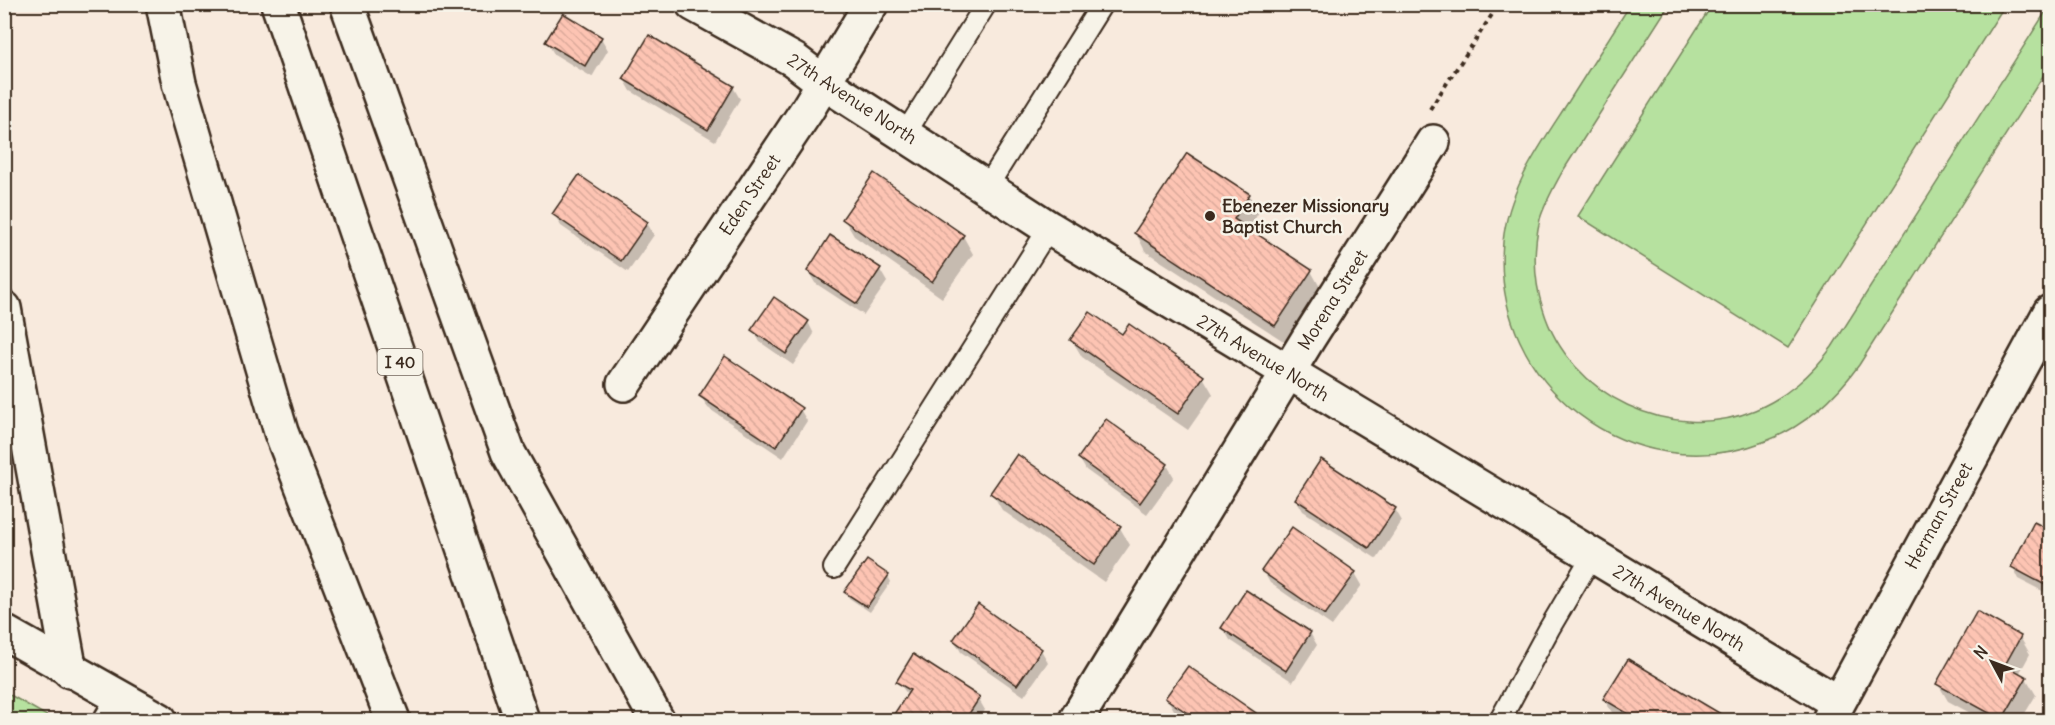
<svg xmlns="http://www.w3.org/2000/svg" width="2055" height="725" font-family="Delius,sans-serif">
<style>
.park{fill:#b6e19f;stroke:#78865e;stroke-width:1.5}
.shadow{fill:#0003}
.building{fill:url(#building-back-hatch);stroke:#3b2a1e;stroke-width:1.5}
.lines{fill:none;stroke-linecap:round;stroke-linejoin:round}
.service-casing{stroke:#3b2a1e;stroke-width:24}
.minor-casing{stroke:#3b2a1e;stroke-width:38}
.tertiary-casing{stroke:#3b2a1e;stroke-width:38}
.secondary-casing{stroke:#3b2a1e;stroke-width:38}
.motorway-casing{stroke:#3b2a1e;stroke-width:38}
.path{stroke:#3b2a1e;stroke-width:4;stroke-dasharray:4.5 4.5;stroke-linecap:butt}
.service{stroke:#f7f3e8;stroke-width:20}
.minor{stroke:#f7f3e8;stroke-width:33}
.tertiary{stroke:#f7f3e8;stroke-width:33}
.secondary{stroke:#f7f3e8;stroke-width:33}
.motorway{stroke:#f7f3e8;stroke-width:33}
.poi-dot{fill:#3b2a1e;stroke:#f7f3e8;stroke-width:2}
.labels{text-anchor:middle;stroke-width:5;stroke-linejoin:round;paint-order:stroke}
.shield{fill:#f7f3e8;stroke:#73665b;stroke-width:1.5}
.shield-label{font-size:16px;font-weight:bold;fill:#3b2a1e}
.street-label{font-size:18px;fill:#3b2a1e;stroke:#f7f3e8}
.poi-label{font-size:18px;font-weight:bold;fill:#3b2a1e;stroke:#f7f3e8;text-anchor:start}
</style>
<defs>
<pattern id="building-back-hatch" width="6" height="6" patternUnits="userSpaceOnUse" patternTransform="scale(1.5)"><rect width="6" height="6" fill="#fdc4b3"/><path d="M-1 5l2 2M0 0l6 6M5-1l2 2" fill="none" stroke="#daa99a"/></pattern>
</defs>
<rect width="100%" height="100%" fill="#f8eadd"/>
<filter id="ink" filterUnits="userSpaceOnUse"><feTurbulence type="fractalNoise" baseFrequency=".0167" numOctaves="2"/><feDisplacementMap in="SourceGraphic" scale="12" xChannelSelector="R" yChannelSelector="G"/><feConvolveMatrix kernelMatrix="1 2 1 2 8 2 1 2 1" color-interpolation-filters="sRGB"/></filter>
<g filter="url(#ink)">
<!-- park -->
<path class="park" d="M 1630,5 L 1669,5 L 1561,174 C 1553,189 1545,203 1540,219 C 1533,249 1534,281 1543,309 C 1569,396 1672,445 1755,410 C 1788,396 1811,375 1832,347 L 2050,5 L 2050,65 L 1859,365 C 1835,398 1806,426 1766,441 C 1632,493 1490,385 1503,242 C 1508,190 1539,147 1567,104 C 1588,71 1609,38 1630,5 Z
M 1712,5 L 2005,5 L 1788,348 L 1578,216 Z
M 5,692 L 54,720 L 5,720 Z"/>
<!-- shadow -->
<path class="shadow" d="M 564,15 L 601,38 L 608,50 L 592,77 L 554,54 L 547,42 Z
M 624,79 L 733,87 L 740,99 L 715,141 L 631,91 Z
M 874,175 L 963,236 L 973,254 L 942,298 L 854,236 L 844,219 Z
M 580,177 L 647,223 L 654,235 L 628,272 L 561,226 L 554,214 Z
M 1249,195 L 1259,212 L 1248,230 L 1311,271 L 1321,289 L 1285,342 L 1145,251 L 1136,233 Z
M 880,270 L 887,282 L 864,315 L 815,283 L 808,271 Z
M 808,322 L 814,334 L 793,365 L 760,342 L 753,330 Z
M 1123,336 L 1203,377 L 1213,394 L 1188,430 L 1082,357 L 1072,340 Z
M 701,396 L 800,409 L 807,421 L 783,458 L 708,408 Z
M 1079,458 L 1167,465 L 1174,477 L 1147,514 L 1086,470 Z
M 992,493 L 1120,528 L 1130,545 L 1104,582 L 1002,510 Z
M 1296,499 L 1395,509 L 1402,521 L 1377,559 L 1303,511 Z
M 2035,524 L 2050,532 L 2050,595 L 2019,579 L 2013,567 Z
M 1263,571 L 1355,573 L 1362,585 L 1332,626 L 1270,583 Z
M 888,576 L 891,582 L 870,612 L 849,598 L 846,592 Z
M 1247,592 L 1310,633 L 1317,645 L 1293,682 L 1230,640 L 1223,628 Z
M 2020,637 L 2030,654 L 2019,674 L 2026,678 L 2036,695 L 2021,720 L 1983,720 L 1948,701 L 1938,684 Z
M 954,640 L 1041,650 L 1048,662 L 1024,696 L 961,652 Z
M 1628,661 L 1728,720 L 1622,720 L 1614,716 L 1604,699 Z
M 898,682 L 978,698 L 985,710 L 979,720 L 896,720 L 894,717 L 908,695 Z
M 1167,698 L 1255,714 L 1259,720 L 1189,720 L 1174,710 Z"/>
<!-- building -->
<path class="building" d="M 563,13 L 602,37 L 585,66 L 545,42 Z
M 649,35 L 734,86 L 708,130 L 623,79 Z
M 1187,153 L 1250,194 L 1234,219 L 1312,270 L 1275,326 L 1134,233 Z
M 874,173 L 964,235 L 932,282 L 842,219 Z
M 579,175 L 648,222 L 621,261 L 552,214 Z
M 830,235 L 881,268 L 857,304 L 807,271 Z
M 774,297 L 809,321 L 786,354 L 751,330 Z
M 1090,312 L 1122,334 L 1129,324 L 1204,376 L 1178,414 L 1070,340 Z
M 725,356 L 802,408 L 776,447 L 699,396 Z
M 1106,419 L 1168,464 L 1140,503 L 1078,458 Z
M 1017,454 L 1121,526 L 1094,565 L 990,493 Z
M 1321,459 L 1396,508 L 1369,548 L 1295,499 Z
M 2034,522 L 2050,530 L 2050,575 L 2045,585 L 2011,567 Z
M 1292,527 L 1356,572 L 1325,615 L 1261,571 Z
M 867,560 L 889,575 L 867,607 L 844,592 Z
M 1246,590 L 1311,632 L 1286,671 L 1221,628 Z
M 978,604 L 1042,649 L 1017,685 L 953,640 Z
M 1977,611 L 2021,636 L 2005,665 L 2027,677 L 2002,720 L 1936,684 Z
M 913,654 L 980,697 L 965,720 L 897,720 L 892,717 L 910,690 L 896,682 Z
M 1628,659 L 1731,720 L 1639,720 L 1603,699 Z
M 1188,666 L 1256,713 L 1251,720 L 1237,720 L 1232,717 L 1230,720 L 1198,720 L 1165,698 Z"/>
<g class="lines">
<defs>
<path id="service" d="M 905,134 L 986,4
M 987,187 L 1102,4
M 834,568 L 1049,228
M 1500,720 L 1549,629 L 1592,556"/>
<path id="minor" d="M 693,4 L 794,60 L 823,82 L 1049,228 L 1838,703
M 624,384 L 807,110 L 871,4
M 1076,720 L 1308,339 L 1433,142
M 1829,720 L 2050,312"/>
<path id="tertiary" d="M 111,720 L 123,700"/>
<path id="secondary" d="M 4,632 L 160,720"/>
<path id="motorway" d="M 163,4 L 179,83 L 281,432 L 393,720
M 278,4 L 522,720
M 347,4 L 508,452 L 657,720
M 4,308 L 70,671"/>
</defs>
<!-- service casing -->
<use href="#service" class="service-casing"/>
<!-- minor casing -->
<use href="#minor" class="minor-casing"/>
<!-- tertiary casing -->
<use href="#tertiary" class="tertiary-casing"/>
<!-- secondary casing -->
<use href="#secondary" class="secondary-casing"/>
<!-- motorway casing -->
<use href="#motorway" class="motorway-casing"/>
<!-- path -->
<path class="path" d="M 1430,109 L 1499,4"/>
<!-- service -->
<use href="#service" class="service"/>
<!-- minor -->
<use href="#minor" class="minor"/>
<!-- tertiary -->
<use href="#tertiary" class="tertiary"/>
<!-- secondary -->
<use href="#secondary" class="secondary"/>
<!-- motorway -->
<use href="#motorway" class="motorway"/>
</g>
</g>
<!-- markers -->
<circle class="poi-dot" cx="1210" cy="216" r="6"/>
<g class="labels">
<!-- shield labels -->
<rect class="shield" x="377.5" y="349" width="45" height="26" rx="4.5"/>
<g class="shield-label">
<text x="400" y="368">I 40</text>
</g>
<!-- street labels -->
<g class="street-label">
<text transform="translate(852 99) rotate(33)" y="6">27th Avenue North</text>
<text transform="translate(750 195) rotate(-56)" y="6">Eden Street</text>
<text transform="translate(1333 300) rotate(-58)" y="6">Morena Street</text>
<text transform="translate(1263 358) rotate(31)" y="6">27th Avenue North</text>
<text transform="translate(1939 516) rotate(-61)" y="6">Herman Street</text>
<text transform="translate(1679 608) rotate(31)" y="6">27th Avenue North</text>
</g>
<!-- poi labels -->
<g class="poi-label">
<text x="1222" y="212">Ebenezer Missionary<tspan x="1222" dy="21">Baptist Church</tspan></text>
</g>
</g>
<!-- margin -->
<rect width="2055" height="725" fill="none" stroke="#f7f3e8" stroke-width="24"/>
<rect x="12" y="12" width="2031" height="701" fill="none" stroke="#3b2a1e" stroke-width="2" filter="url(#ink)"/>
<!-- north arrow -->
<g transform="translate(1992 662) rotate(311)" stroke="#f7f3e8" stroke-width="4.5" paint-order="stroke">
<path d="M0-4.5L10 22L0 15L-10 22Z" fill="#3b2a1e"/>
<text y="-9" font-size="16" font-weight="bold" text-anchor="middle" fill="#3b2a1e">N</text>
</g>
</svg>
